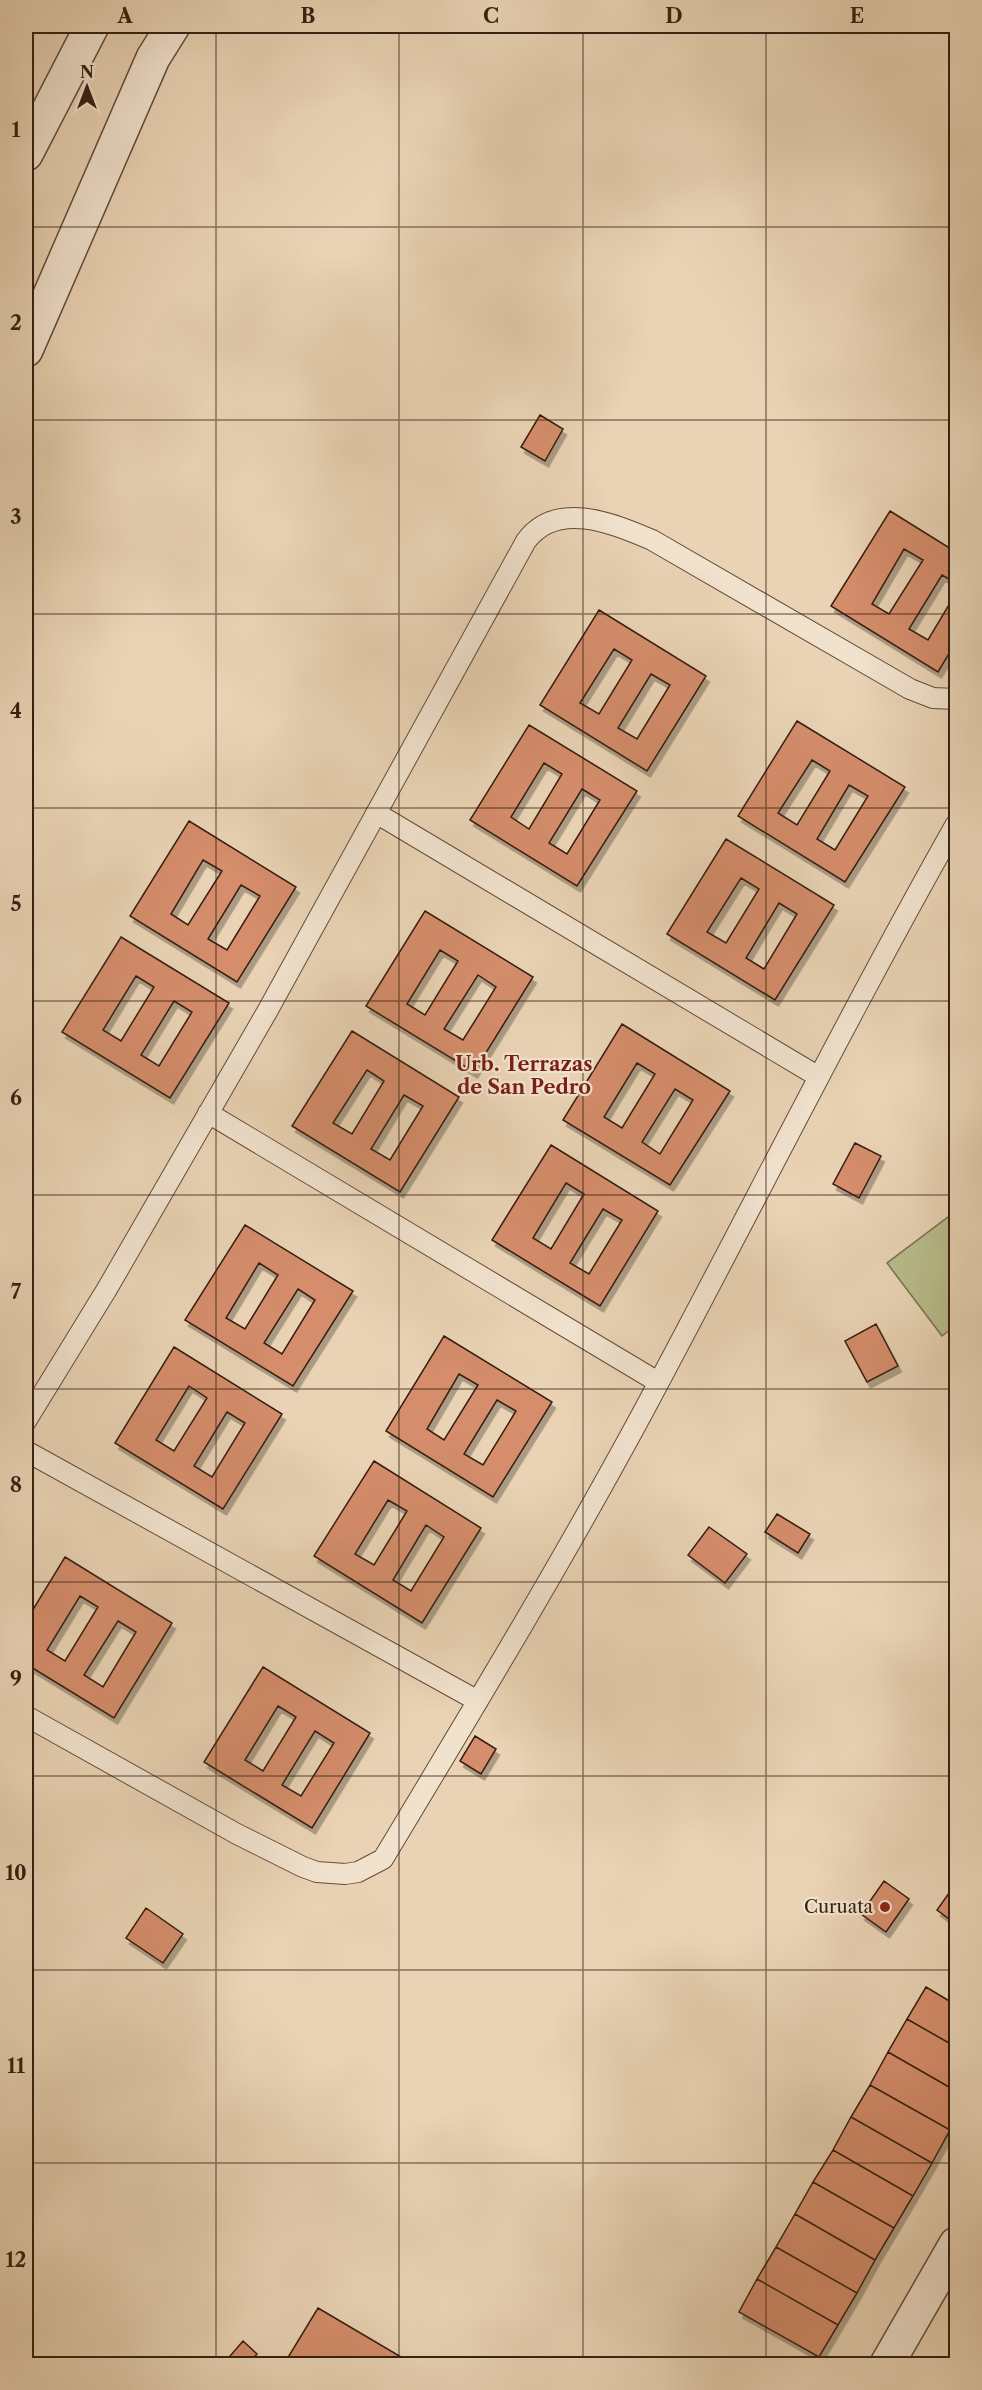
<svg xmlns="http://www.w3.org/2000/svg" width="982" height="2390" font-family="'Libre Caslon Text',serif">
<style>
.green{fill:#b9bc8b;stroke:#786e4e;stroke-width:1.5}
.building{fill:#d58d6c;stroke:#361f11;stroke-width:1.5;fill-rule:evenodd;filter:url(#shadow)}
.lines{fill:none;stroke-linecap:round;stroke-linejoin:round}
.service-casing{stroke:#634c3a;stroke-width:22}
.minor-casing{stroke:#634c3a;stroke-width:36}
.service{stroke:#f1e2ce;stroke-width:20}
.minor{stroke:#f1e2ce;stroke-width:33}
.grid{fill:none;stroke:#361f11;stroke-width:1.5;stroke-opacity:0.55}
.poi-dot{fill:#8f2418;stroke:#f1e2ce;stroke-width:2}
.labels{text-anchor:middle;stroke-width:4.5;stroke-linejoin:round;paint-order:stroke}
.poi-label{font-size:18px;fill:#361f11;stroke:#f1e2ce;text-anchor:end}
.neighbourhood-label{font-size:20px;font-weight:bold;fill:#7a1f14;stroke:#f1e2ce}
.neatline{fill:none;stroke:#361f11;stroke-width:2}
.grid-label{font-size:20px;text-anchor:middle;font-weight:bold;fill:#361f11}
</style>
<defs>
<filter id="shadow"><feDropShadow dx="3.5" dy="6" stdDeviation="0" flood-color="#0004"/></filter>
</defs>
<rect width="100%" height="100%" fill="#e9d3b4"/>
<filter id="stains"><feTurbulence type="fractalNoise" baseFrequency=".00333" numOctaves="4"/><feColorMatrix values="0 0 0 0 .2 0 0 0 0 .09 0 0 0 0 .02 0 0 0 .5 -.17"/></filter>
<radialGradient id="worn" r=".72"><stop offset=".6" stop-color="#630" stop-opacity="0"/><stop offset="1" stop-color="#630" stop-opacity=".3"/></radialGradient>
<!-- green -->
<path class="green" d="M 956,1211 L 956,1325 L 942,1336 L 887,1263 Z"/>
<!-- building -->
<path class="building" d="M 540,415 L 563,429 L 545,461 L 521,447 Z
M 890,511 L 956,552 L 956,583 L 942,575 L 909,629 L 928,640 L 956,593 L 956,642 L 938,672 L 831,606 ZM 904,549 L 923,560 L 889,614 L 872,604 Z
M 599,610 L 706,676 L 647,771 L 540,705 ZM 614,649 L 632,660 L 599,714 L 580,703 ZM 651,674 L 670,685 L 637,739 L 618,728 Z
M 797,721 L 905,787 L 845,882 L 738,816 ZM 812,760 L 830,771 L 797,825 L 778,813 ZM 849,785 L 868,796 L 835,850 L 817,839 Z
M 529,725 L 637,791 L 577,886 L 470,820 ZM 544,763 L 562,774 L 529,829 L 511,817 ZM 582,789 L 600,800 L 567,854 L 549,843 Z
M 189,821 L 296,887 L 237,982 L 130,916 ZM 203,860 L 222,871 L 188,925 L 171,914 ZM 241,885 L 260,896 L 227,950 L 208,939 Z
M 726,839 L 834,905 L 775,1000 L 667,934 ZM 741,878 L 759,889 L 726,943 L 707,932 ZM 779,903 L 797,914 L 764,969 L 746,958 Z
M 425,911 L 533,977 L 474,1072 L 366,1006 ZM 440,950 L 458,961 L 425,1015 L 407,1004 ZM 478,975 L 496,987 L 463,1040 L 444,1029 Z
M 121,937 L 229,1003 L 170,1098 L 62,1032 ZM 136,976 L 154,987 L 121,1041 L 103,1030 ZM 174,1001 L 192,1012 L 159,1066 L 141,1055 Z
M 622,1024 L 730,1091 L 670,1185 L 563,1120 ZM 637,1063 L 655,1074 L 622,1128 L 604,1117 ZM 675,1089 L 693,1100 L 660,1154 L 642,1142 Z
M 352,1031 L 459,1097 L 400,1192 L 292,1126 ZM 367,1070 L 384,1081 L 352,1134 L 333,1123 ZM 404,1095 L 423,1106 L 390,1160 L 371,1149 Z
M 855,1143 L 881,1156 L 859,1198 L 833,1184 Z
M 551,1145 L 658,1211 L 600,1306 L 492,1240 ZM 566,1183 L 584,1194 L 551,1249 L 533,1238 ZM 603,1209 L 622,1220 L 589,1274 L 570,1263 Z
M 245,1225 L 353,1291 L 293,1386 L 185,1320 ZM 259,1263 L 278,1275 L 245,1329 L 226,1318 ZM 298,1289 L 315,1300 L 282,1354 L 264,1343 Z
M 876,1324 L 898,1366 L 867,1382 L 845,1341 Z
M 444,1336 L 552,1402 L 493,1497 L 386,1431 ZM 459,1374 L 478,1385 L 444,1440 L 427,1429 ZM 497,1400 L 516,1411 L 483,1465 L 464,1454 Z
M 174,1347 L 282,1414 L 223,1509 L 115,1443 ZM 189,1386 L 207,1398 L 174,1451 L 156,1440 ZM 227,1412 L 245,1423 L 212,1477 L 194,1466 Z
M 374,1461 L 481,1528 L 422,1623 L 314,1556 ZM 388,1500 L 407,1511 L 374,1565 L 355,1554 ZM 426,1525 L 444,1537 L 411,1591 L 393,1580 Z
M 777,1514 L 810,1534 L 798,1553 L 765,1532 Z
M 709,1527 L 747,1554 L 725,1583 L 688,1555 Z
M 65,1557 L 172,1623 L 114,1718 L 26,1664 L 26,1621 ZM 80,1596 L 98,1607 L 65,1661 L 47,1650 ZM 118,1621 L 136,1632 L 103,1687 L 84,1675 Z
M 263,1667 L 370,1733 L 312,1828 L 204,1762 ZM 278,1706 L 296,1717 L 263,1771 L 245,1760 ZM 315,1731 L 334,1743 L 301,1796 L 282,1785 Z
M 475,1736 L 496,1749 L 481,1774 L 460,1761 Z
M 884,1881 L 909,1899 L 886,1932 L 861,1914 Z
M 956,1883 L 956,1924 L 937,1910 Z
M 146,1908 L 183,1934 L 163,1963 L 126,1938 Z
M 926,1987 L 956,2005 L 956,2047 L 907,2019 Z
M 907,2019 L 956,2047 L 956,2091 L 888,2052 Z
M 888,2052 L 956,2091 L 956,2119 L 950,2130 L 870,2085 Z
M 870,2085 L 950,2130 L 932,2163 L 851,2117 Z
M 851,2117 L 932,2163 L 913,2196 L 833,2150 Z
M 833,2150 L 913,2196 L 894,2228 L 813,2182 Z
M 813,2182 L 894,2228 L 875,2260 L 795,2214 Z
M 795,2214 L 875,2260 L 857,2293 L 776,2247 Z
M 776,2247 L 857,2293 L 838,2325 L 757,2279 Z
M 757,2279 L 838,2325 L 819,2357 L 739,2312 Z
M 318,2308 L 413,2364 L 284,2364 Z
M 243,2341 L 257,2354 L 248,2364 L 225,2364 L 224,2363 Z"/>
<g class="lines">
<defs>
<path id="service" d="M 376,813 L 819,1077
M 208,1113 L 658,1382
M 26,1421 L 107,1289 L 268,1010 L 526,541 C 557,499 614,524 652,540 L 910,689 L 933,698 L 956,699
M 26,1451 L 478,1701
M 26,1716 L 237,1834 L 303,1867 L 317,1872 L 345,1874 L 358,1872 L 383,1859 C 472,1711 561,1564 643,1412 C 748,1216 847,1017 956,824"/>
<path id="minor" d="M 26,154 L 92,26
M 26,350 L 153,58 L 173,26
M 887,2364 L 956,2244"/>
</defs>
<!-- service casing -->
<use href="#service" class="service-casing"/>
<!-- minor casing -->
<use href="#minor" class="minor-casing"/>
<!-- service -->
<use href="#service" class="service"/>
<!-- minor -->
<use href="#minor" class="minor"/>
</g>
<!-- grid -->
<path class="grid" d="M 216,26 L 216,2364M 399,26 L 399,2364M 583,26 L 583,2364M 766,26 L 766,2364M 26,227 L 956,227M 26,420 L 956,420M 26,614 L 956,614M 26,808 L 956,808M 26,1001 L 956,1001M 26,1195 L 956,1195M 26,1389 L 956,1389M 26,1582 L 956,1582M 26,1776 L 956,1776M 26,1970 L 956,1970M 26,2163 L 956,2163"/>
<!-- markers -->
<circle class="poi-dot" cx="885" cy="1907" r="6"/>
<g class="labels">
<!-- poi labels -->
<g class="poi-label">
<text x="873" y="1913">Curuata</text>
</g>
<!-- neighbourhood labels -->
<g class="neighbourhood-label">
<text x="524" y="1071">Urb. Terrazas<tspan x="524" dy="23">de San Pedro</tspan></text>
</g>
</g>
<!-- margin -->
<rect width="982" height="2390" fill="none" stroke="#e9d3b4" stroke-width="66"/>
<!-- north arrow -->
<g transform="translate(87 87)" stroke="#f1e2ce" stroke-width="4.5" paint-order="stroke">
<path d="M0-4.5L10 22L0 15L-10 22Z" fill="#361f11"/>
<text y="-9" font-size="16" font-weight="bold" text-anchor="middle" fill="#361f11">N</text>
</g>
<rect x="33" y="33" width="916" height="2324" class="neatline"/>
<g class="grid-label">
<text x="125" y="23">A</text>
<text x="308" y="23">B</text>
<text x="491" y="23">C</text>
<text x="674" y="23">D</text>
<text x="857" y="23">E</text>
<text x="16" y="137">1</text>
<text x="16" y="330">2</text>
<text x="16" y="524">3</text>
<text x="16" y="718">4</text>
<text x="16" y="911">5</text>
<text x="16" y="1105">6</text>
<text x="16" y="1299">7</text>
<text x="16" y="1492">8</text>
<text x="16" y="1686">9</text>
<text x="16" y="1880">10</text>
<text x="16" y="2073">11</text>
<text x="16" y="2267">12</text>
</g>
<rect width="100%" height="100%" filter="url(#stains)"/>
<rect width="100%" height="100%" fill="url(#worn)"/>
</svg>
